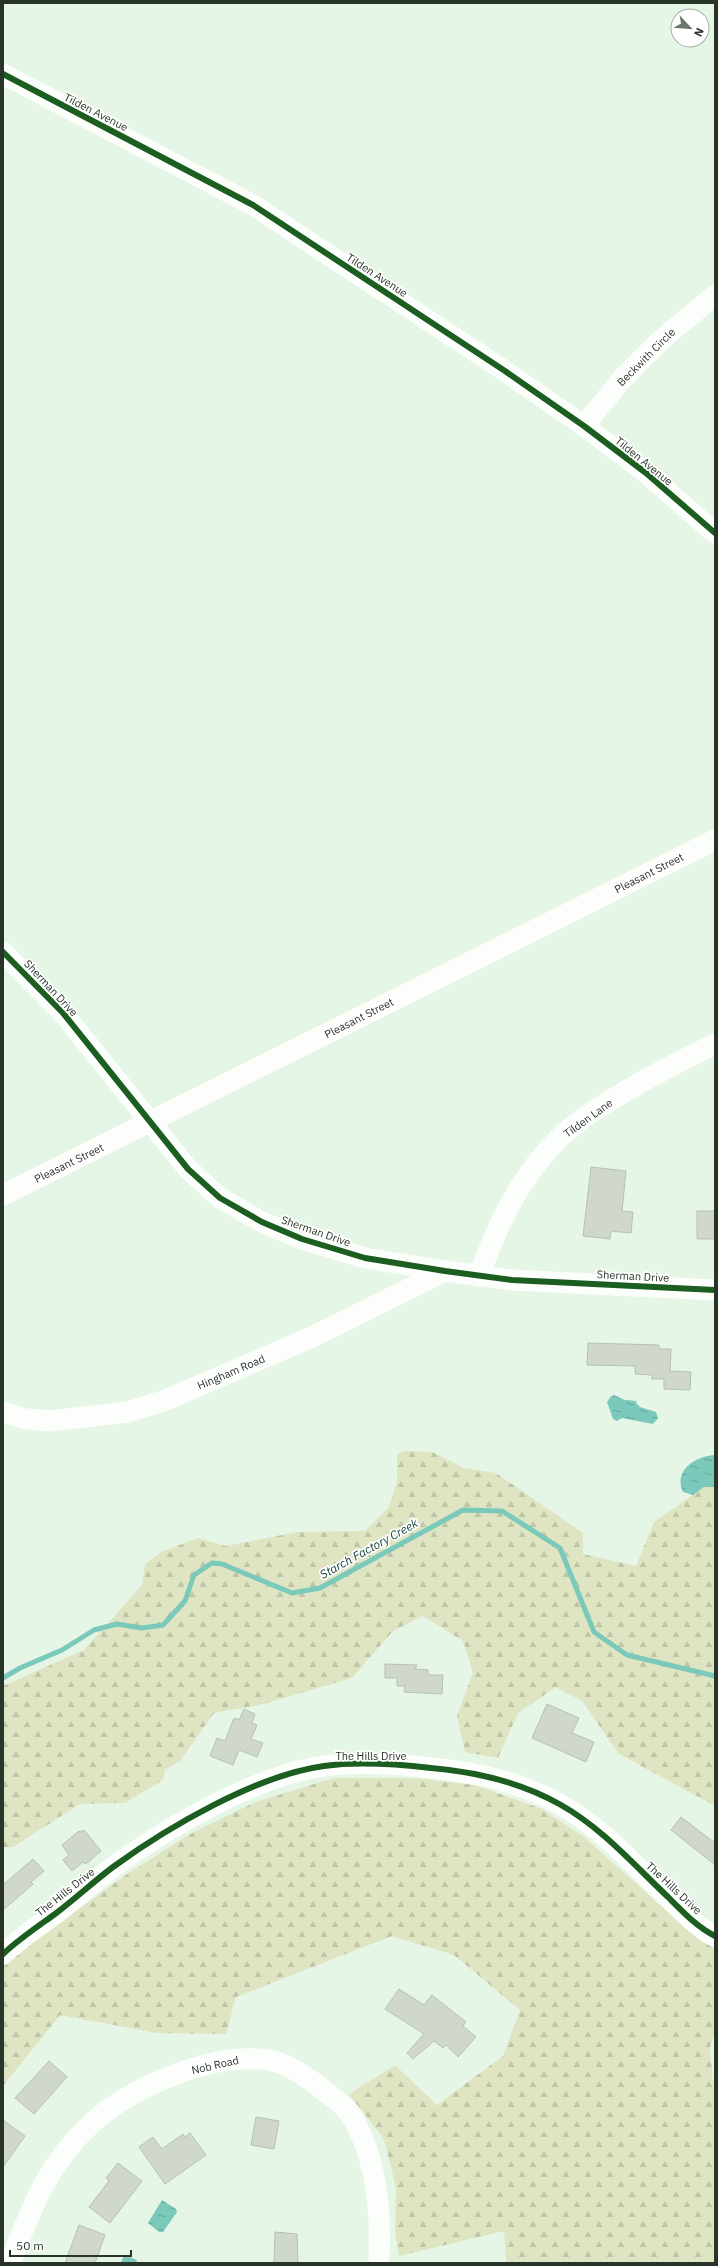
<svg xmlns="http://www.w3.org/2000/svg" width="718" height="2266" font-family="'IBM Plex Sans',sans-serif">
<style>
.forest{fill:url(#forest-firs)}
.water{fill:url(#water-ripples)}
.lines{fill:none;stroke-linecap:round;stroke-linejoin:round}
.stream{stroke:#7ac9bb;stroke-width:5}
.building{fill:#cfd8cb;stroke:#b7c1b3}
.minor{stroke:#fbfefb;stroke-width:21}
.cycleway-casing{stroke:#fff;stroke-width:8}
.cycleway{stroke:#1b5e20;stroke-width:6}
.labels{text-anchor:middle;stroke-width:3.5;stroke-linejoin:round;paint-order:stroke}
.street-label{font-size:11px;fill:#293429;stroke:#fff}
.water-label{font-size:12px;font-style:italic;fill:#0e3f39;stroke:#fff}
</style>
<defs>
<pattern id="forest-firs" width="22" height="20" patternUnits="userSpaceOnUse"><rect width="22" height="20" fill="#dfe5c2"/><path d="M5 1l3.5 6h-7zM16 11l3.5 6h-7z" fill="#bfc5a7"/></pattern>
<pattern id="water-ripples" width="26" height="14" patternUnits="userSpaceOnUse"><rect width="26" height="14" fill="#7ac9bb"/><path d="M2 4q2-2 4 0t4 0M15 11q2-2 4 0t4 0" fill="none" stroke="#64a498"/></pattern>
</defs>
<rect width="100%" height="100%" fill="#e6f6e6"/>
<!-- forest -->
<path class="forest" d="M 404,1451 L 432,1452 L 464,1468 L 496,1473 L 583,1533 L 583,1554 L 636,1566 L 654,1522 L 704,1487 L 715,1487 L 715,1806 L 619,1754 L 582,1701 L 556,1687 L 518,1713 L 498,1758 L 465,1752 L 457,1715 L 473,1673 L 463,1641 L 423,1616 L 393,1631 L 352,1678 L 264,1704 L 214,1713 L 180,1761 L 165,1770 L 163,1780 L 125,1803 L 80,1804 L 13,1847 L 3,1847 L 3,1686 L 84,1650 L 142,1585 L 145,1564 L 161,1552 L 198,1538 L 226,1546 L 297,1532 L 365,1531 L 389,1507 L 397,1481 L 397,1454 Z
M 334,1778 L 413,1778 L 475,1785 L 542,1809 L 584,1837 L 698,1939 L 715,1949 L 715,2030 L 710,2048 L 715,2102 L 715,2263 L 506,2263 L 504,2231 L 399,2256 L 395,2232 L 396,2188 L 384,2139 L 349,2094 L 395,2065 L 437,2105 L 503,2056 L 520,2010 L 454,1955 L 392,1936 L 236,1997 L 226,2034 L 156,2033 L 60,2015 L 3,2086 L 3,1967 L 21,1951 L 130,1872 L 190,1834 L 255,1802 Z"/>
<!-- water -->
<path class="water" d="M 614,1395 L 625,1400 L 637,1401 L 636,1403 L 640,1407 L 656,1412 L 658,1418 L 653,1424 L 622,1418 L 617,1421 L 613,1419 L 607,1402 L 611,1396 Z
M 715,1455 L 715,1487 L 704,1487 L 693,1495 L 683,1492 C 673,1471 695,1456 715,1455 Z
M 162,2200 L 176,2209 L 177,2212 L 163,2232 L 159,2232 L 148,2223 Z
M 124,2255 L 137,2260 L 136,2263 L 121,2263 Z"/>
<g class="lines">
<!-- stream -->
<path class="stream" d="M 3,1678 L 20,1668 L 62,1650 L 94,1630 L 117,1624 L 142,1628 L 163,1625 L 185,1601 L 194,1575 L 212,1563 L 222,1564 L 292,1593 L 320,1588 L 463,1510 L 502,1511 L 560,1548 L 594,1632 L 627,1655 L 715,1676"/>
</g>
<!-- building -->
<path class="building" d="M 591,1167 L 626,1171 L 622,1211 L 633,1212 L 631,1233 L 611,1231 L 610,1239 L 583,1236 Z
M 697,1211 L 715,1211 L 715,1239 L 697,1239 Z
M 588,1343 L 659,1345 L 659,1349 L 671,1349 L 670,1371 L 691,1372 L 690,1390 L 664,1389 L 664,1379 L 652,1379 L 652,1375 L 635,1374 L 635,1366 L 587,1365 Z
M 385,1664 L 417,1665 L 415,1669 L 428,1670 L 428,1675 L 443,1675 L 442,1694 L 404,1692 L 405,1686 L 397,1686 L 397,1678 L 385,1678 Z
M 547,1704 L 579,1718 L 572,1733 L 594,1742 L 586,1762 L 532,1738 Z
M 244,1709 L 255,1714 L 252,1723 L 257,1725 L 251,1739 L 263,1743 L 257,1757 L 239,1750 L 233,1765 L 210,1756 L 217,1738 L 225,1741 L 234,1718 L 239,1720 Z
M 681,1817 L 715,1843 L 715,1865 L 671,1830 Z
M 84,1830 L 101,1851 L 86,1864 L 83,1862 L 72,1871 L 63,1860 L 69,1855 L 62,1845 L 79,1831 L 80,1832 Z
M 33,1859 L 44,1871 L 31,1882 L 33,1884 L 3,1910 L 3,1885 Z
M 399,1989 L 424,2005 L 432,1995 L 466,2022 L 463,2026 L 476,2037 L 458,2057 L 446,2045 L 443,2048 L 434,2041 L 413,2059 L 407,2053 L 424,2034 L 385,2009 Z
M 49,2061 L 67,2077 L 34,2114 L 15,2098 Z
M 256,2117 L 279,2121 L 274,2149 L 251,2145 Z
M 3,2120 L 25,2136 L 3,2167 Z
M 190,2133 L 206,2155 L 165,2184 L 139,2147 L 153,2137 L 162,2149 L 183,2134 L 185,2137 Z
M 118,2163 L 142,2181 L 110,2223 L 89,2207 L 109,2181 L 106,2178 Z
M 79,2225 L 105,2235 L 95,2263 L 65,2263 Z
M 275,2232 L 297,2234 L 298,2263 L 274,2263 Z"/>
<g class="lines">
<!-- minor -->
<path class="minor" d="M 3,74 L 253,205 L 505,371 L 584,426 L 646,473 L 715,533
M 584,426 L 622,379 L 661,340 L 715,295
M 3,952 L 63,1013 L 188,1169 L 220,1198 L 262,1222 L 302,1239 L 365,1258 L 445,1271 L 512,1280 L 715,1290
M 3,1195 L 715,840
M 479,1276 C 499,1220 526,1164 573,1126 C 582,1118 593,1112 603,1105 C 639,1082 676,1063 715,1044
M 3,1412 L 26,1419 L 50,1421 L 128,1412 L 166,1400 L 314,1336 L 445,1271
M 3,1954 C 19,1939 37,1927 55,1914 C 75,1899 93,1882 113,1867 C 168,1827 257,1775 324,1766 C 359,1761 397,1764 431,1768 C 477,1772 521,1782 561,1805 C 602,1828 634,1865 668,1897 C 682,1911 697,1927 715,1936
M 10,2263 C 31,2209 47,2164 92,2123 C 133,2086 213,2052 268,2060 C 287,2063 306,2076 321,2088 C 333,2097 348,2108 355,2122 C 377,2163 381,2214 379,2259"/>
<defs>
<path id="cycleway" d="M 3,74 L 253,205 L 505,371 L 584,426 L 646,473 L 715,533
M 3,952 L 63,1013 L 188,1169 L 220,1198 L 262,1222 L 302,1239 L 365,1258 L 445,1271 L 512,1280 L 715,1290
M 3,1954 C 19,1939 37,1927 55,1914 C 75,1899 93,1882 113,1867 C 168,1827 257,1775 324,1766 C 359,1761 397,1764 431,1768 C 477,1772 521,1782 561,1805 C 602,1828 634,1865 668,1897 C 682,1911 697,1927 715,1936"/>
</defs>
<!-- cycleway casing -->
<use href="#cycleway" class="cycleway-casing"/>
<!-- cycleway -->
<use href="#cycleway" class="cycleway"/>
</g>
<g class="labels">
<!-- street labels -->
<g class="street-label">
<text transform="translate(96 112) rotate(27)" y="4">Tilden Avenue</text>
<text transform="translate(377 275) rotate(33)" y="4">Tilden Avenue</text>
<text transform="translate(646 357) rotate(-45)" y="4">Beckwith Circle</text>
<text transform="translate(644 461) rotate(39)" y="4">Tilden Avenue</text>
<text transform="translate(649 873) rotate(-27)" y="4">Pleasant Street</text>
<text transform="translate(51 988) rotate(47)" y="4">Sherman Drive</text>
<text transform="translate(359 1018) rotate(-27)" y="4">Pleasant Street</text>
<text transform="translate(588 1118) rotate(-36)" y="4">Tilden Lane</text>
<text transform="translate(69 1163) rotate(-26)" y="4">Pleasant Street</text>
<text transform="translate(316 1231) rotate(19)" y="4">Sherman Drive</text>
<text transform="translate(633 1276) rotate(3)" y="4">Sherman Drive</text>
<text transform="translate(231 1372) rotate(-23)" y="4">Hingham Road</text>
<text x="371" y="1760">The Hills Drive</text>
<text transform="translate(674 1888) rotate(43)" y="4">The Hills Drive</text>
<text transform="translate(65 1892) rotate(-38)" y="4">The Hills Drive</text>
<text transform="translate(215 2065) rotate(-13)" y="4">Nob Road</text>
</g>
<!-- water labels -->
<g class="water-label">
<text transform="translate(369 1549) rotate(-29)" y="4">Starch Factory Creek</text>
</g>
</g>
<!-- border -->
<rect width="718" height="2266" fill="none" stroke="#293429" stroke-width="8"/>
<!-- north arrow -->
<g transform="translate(690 28) rotate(116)"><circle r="19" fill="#ffffff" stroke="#a9aea9"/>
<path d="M0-3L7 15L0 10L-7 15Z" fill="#6b786b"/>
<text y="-6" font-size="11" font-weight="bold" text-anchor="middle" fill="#293429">N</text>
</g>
<!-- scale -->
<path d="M10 2250v6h121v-6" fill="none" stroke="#293429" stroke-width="2"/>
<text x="16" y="2250" font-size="12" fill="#293429" stroke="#ffffff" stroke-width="3" paint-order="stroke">50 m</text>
</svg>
